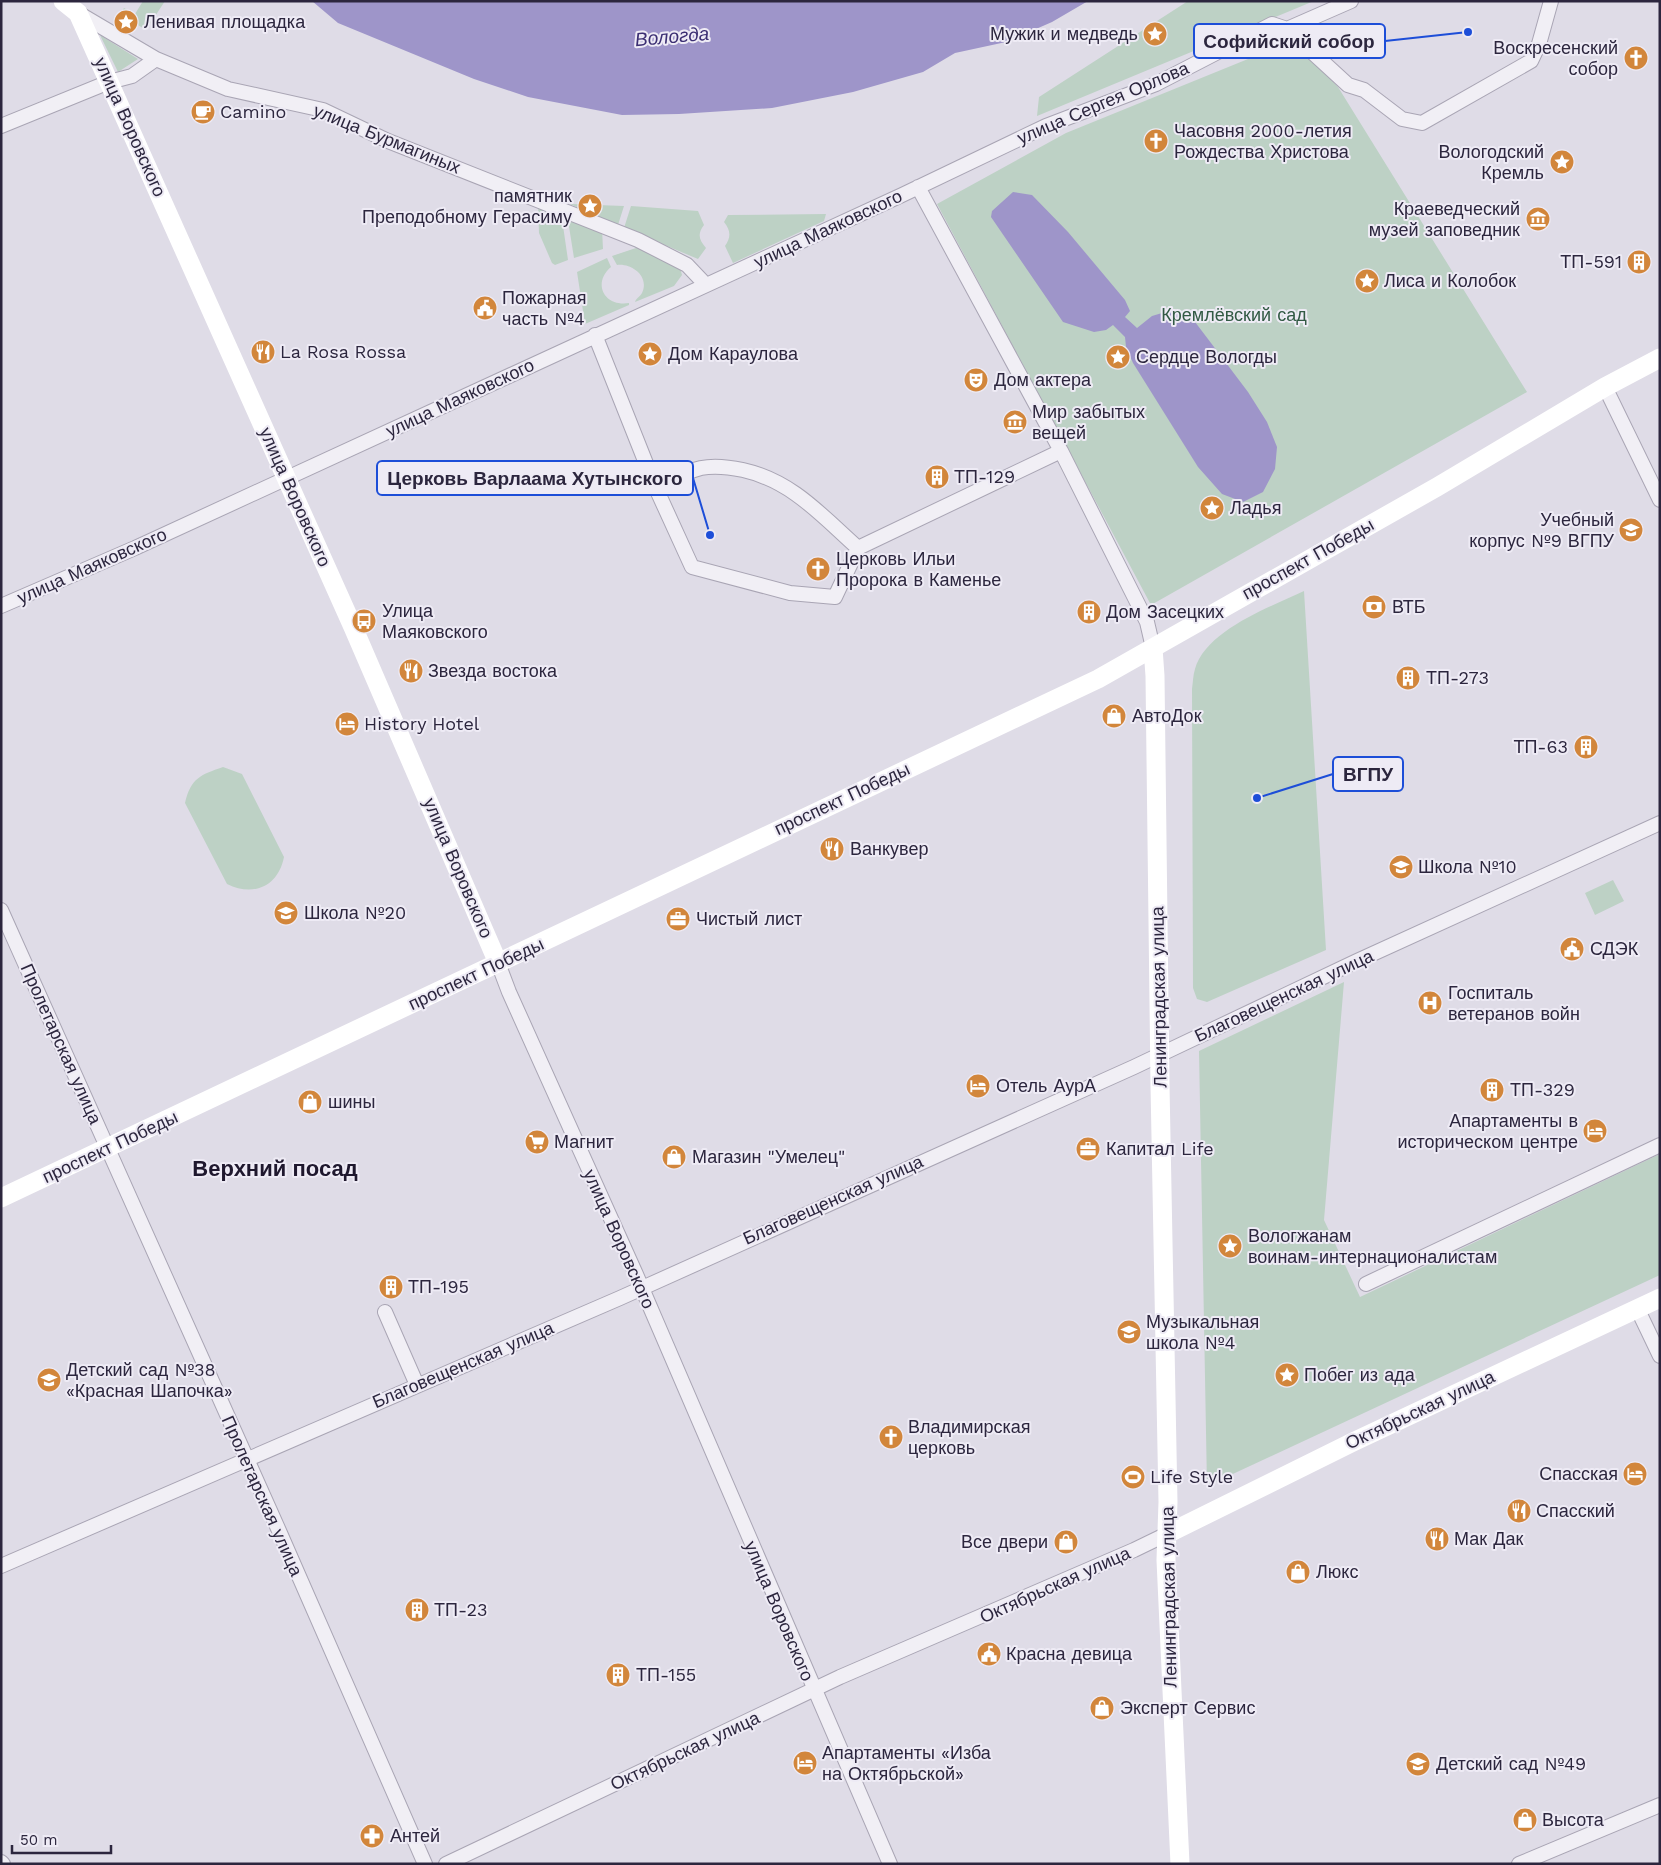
<svg xmlns="http://www.w3.org/2000/svg" width="1661" height="1865" font-family="'Work Sans',sans-serif">
<style>
.green{fill:#bdd1c5}
.water{fill:#9e95c9}
.lines{fill:none;stroke-linecap:round;stroke-linejoin:round}
.street-casing{stroke:#a9a5b4;stroke-width:16}
.street{stroke:#f1eff5;stroke-width:14}
.secondary{stroke:#fff;stroke-width:19}
.labels{text-anchor:middle;stroke-width:4;stroke-linejoin:round;paint-order:stroke}
.poi-label{font-size:18px;fill:#2c263e;stroke:#eeebf5;text-anchor:start}
.street-label{font-size:18px;fill:#2c263e;stroke:#eeebf5}
.park-label{font-size:18px;fill:#325a44;stroke:#eeebf5}
.water-label{font-size:19px;font-style:italic;fill:#3c2f73;stroke:#eeebf5}
.district-label{font-size:22px;font-weight:bold;fill:#1f182e;stroke:#eeebf5}
.leader{fill:none;stroke:#1d4ed8;stroke-width:2}
.callout-dot{fill:#1d4ed8;stroke:#eeebf5;stroke-width:2}
.callout{fill:#eeebf5;stroke:#1d4ed8;stroke-width:2}
.callout-label{font-size:19px;text-anchor:middle;font-weight:bold;fill:#2c263e}
</style>
<rect width="100%" height="100%" fill="#dfdce7"/>
<!-- green -->
<path class="green" d="M 143,1 L 165,1 L 146,30 L 120,14 L 124,8 L 135,14 Z
M 1188,1 L 1314,1 L 1037,116 L 1039,97 Z
M 100,35 L 138,59 L 118,72 Z
M 1295,40 L 1338,87 L 1527,392 L 1151,605 L 937,204 L 1066,133 Z
M 538,204 L 561,212 L 568,260 L 555,265 L 552,263 L 539,233 Z
M 570,204 L 624,206 L 618,225 Z
M 631,206 L 698,211 L 704,225 C 697,234 699,240 706,248 L 698,259 L 624,228 Z
M 567,214 L 602,229 L 603,249 L 574,258 Z
M 826,214 L 824,221 L 733,263 L 725,246 C 731,237 731,231 724,222 L 728,215 Z
M 642,246 L 680,268 L 682,275 L 674,286 L 635,302 C 636,298 640,297 642,293 C 650,276 631,263 617,265 L 612,256 Z
M 607,258 L 611,267 C 592,283 604,307 629,303 L 629,305 L 585,324 L 577,272 Z
M 1304,591 L 1326,950 L 1207,1002 L 1197,999 L 1193,988 L 1192,689 C 1193,682 1193,675 1195,669 C 1206,630 1270,607 1304,591 Z
M 223,767 L 242,774 L 284,857 C 278,887 253,897 227,884 L 185,803 C 191,778 200,775 223,767 Z
M 1613,880 L 1624,901 L 1595,915 L 1585,893 Z
M 1344,982 L 1324,1220 L 1360,1297 L 1660,1154 L 1660,1275 L 1207,1486 L 1199,1051 Z"/>
<!-- water -->
<path class="water" d="M 312,1 L 1088,1 L 1052,22 L 1006,42 L 955,53 L 923,72 L 853,92 L 772,108 L 679,114 L 622,115 L 528,97 L 474,79 L 338,23 Z
M 1013,192 L 1032,195 L 1068,232 L 1125,300 L 1130,311 L 1125,317 L 1137,328 L 1152,316 L 1172,310 L 1192,318 L 1211,343 L 1248,392 L 1267,422 L 1277,447 L 1275,469 L 1263,492 L 1243,502 L 1222,494 L 1198,467 L 1133,363 L 1126,347 L 1125,337 L 1113,325 L 1106,330 L 1094,332 L 1063,322 L 991,217 L 992,211 Z"/>
<g class="lines">
<defs>
<path id="street" d="M 78,13 L 156,59 L 228,89 L 323,110 L 388,141 L 638,240 L 687,265 L 706,285
M 1287,29 L 1351,1
M 1,126 L 109,82 L 132,76 L 156,59
M 918,187 L 1061,451 L 1147,622 L 1153,648
M 595,335 L 655,486 L 692,567 L 790,593 L 835,597 L 858,548 L 1061,451
M 1605,387 L 1660,500
M 655,486 C 670,480 685,472 701,468 C 715,465 729,467 743,470 C 792,481 821,515 858,548
M 1,606 L 135,548 L 902,195 L 1046,126 L 1156,84 L 1272,24 L 1287,29 L 1348,85 L 1364,90 L 1402,119 L 1422,123 L 1531,61 L 1539,44 L 1551,1
M 1,910 L 280,1533 L 425,1864
M 498,963 L 509,992 L 635,1272 L 890,1864
M 1366,1284 L 1660,1145
M 1637,1308 L 1660,1356
M 385,1312 L 417,1385
M 1,1566 L 620,1298 L 1134,1067 L 1357,961 L 1660,823
M 1,1862 L 3,1864
M 446,1864 L 840,1677 L 1134,1550 L 1167,1534
M 1519,1864 L 1660,1805"/>
</defs>
<!-- street casing -->
<use href="#street" class="street-casing"/>
<!-- street -->
<use href="#street" class="street"/>
<!-- secondary -->
<path class="secondary" d="M 63,1 L 78,13 L 353,627 L 498,963
M 1153,648 L 1155,676 L 1160,1085 L 1168,1502 L 1166,1560 L 1180,1864
M 1,1198 L 1098,679 L 1437,487 L 1605,387 L 1660,358
M 1167,1534 L 1353,1442 L 1660,1298"/>
</g>
<!-- icons -->
<defs>
<symbol id="sight-disc" viewBox="-11 -11 22 22"><circle r="9.5" fill="#d2863b" stroke="#eeebf5"/><path d="M0-6L1.8-2.2L6-1.7L2.9 1.2L3.7 5.4L0 3.3L-3.7 5.4L-2.9 1.2L-6-1.7L-1.8-2.2Z" fill="#fff"/></symbol>
<symbol id="church-disc" viewBox="-11 -11 22 22"><circle r="9.5" fill="#d2863b" stroke="#eeebf5"/><path d="M-1.2-6h2.4v3.5h3.3v2.4h-3.3V6h-2.4V-.1h-3.3v-2.4h3.3Z" fill="#fff"/></symbol>
<symbol id="cafe-disc" viewBox="-11 -11 22 22"><circle r="9.5" fill="#d2863b" stroke="#eeebf5"/><path d="M-5.5-4.5H6V0H3Q3 3.5 0 3.5H-2.5Q-5.5 3.5-5.5 0ZM3-3.2v2h1.7v-2ZM-6 4.5H4V6H-6Z" fill="#fff"/></symbol>
<symbol id="museum-disc" viewBox="-11 -11 22 22"><circle r="9.5" fill="#d2863b" stroke="#eeebf5"/><path d="M0-6L6-3V-2H-6V-3ZM-5-1h2V3h-2ZM-1-1h2V3h-2ZM3-1h2V3H3ZM-6 4H6V6H-6Z" fill="#fff"/></symbol>
<symbol id="building-disc" viewBox="-11 -11 22 22"><circle r="9.5" fill="#d2863b" stroke="#eeebf5"/><path d="M-4-6H4V6H1V3H-1V6H-4ZM-2.5-4.3h1.7v1.8h-1.7ZM.8-4.3h1.7v1.8H.8ZM-2.5-1h1.7V.8h-1.7ZM.8-1h1.7V.8H.8Z" fill="#fff"/></symbol>
<symbol id="civic-disc" viewBox="-11 -11 22 22"><circle r="9.5" fill="#d2863b" stroke="#eeebf5"/><path d="M-.6-6.5H3V-4.5H.6V-3L4-1V1h2V6H-6V1h2V-1L-.6-3ZM-1.2 2.5V6h2.4V2.5Z" fill="#fff"/></symbol>
<symbol id="restaurant-disc" viewBox="-11 -11 22 22"><circle r="9.5" fill="#d2863b" stroke="#eeebf5"/><path d="M-5-6h1v4h1v-4h1v4h1v-4h1v5L-1.5 .5V6h-2V.5L-5-1ZM5-6V6H3V1.5H1.5Q1.5-4 5-6Z" fill="#fff"/></symbol>
<symbol id="theatre-disc" viewBox="-11 -11 22 22"><circle r="9.5" fill="#d2863b" stroke="#eeebf5"/><path d="M-5-5.5Q0-4 5-5.5V0Q5 5 0 6Q-5 5-5 0ZM-3.3-2.5H-1v1.5H-3.3ZM1-2.5H3.3v1.5H1ZM-2.8 1Q0 5.5 2.8 1Z" fill="#fff"/></symbol>
<symbol id="university-disc" viewBox="-11 -11 22 22"><circle r="9.5" fill="#d2863b" stroke="#eeebf5"/><path d="M0-5L7-2L0 1L-7-2ZM-4 1L0 2.5L4 1V4Q0 6-4 4Z" fill="#fff"/></symbol>
<symbol id="bank-disc" viewBox="-11 -11 22 22"><circle r="9.5" fill="#d2863b" stroke="#eeebf5"/><path d="M-6-4H6V4H-6ZM0-2.3a2.3 2.3 0 1 0 0 4.6a2.3 2.3 0 1 0 0-4.6Z" fill="#fff"/></symbol>
<symbol id="bus-disc" viewBox="-11 -11 22 22"><circle r="9.5" fill="#d2863b" stroke="#eeebf5"/><path d="M-5-6H5V4H4V6H2V4H-2V6H-4V4H-5ZM-3.5-4V0h7V-4ZM-3.5 1.2v1.5H-2V1.2ZM2 1.2v1.5H3.5V1.2Z" fill="#fff"/></symbol>
<symbol id="shop-disc" viewBox="-11 -11 22 22"><circle r="9.5" fill="#d2863b" stroke="#eeebf5"/><path d="M-5-2.5h2.3a2.7 3.5 0 0 1 5.4 0H5L5.5 6h-11ZM-1.5-2.5h3a1.5 2.3 0 0 0-3 0Z" fill="#fff"/></symbol>
<symbol id="hotel-disc" viewBox="-11 -11 22 22"><circle r="9.5" fill="#d2863b" stroke="#eeebf5"/><path d="M-6-4.5h1.5V1H6V5H4.5V3h-9V5H-6ZM-4 0a1.8 1.8 0 1 1 3.6 0ZM.5 0V-2.5h3Q6-2.5 6 0Z" fill="#fff"/></symbol>
<symbol id="school-disc" viewBox="-11 -11 22 22"><circle r="9.5" fill="#d2863b" stroke="#eeebf5"/><path d="M0-5L7-2L0 1L-7-2ZM-4 1L0 2.5L4 1V4Q0 6-4 4Z" fill="#fff"/></symbol>
<symbol id="office-disc" viewBox="-11 -11 22 22"><circle r="9.5" fill="#d2863b" stroke="#eeebf5"/><path d="M-6-3h4V-5.5h4V-3h4V5H-6ZM-1-4.5V-3h2v-1.5ZM-6 0V1H6V0Z" fill="#fff"/></symbol>
<symbol id="hospital-disc" viewBox="-11 -11 22 22"><circle r="9.5" fill="#d2863b" stroke="#eeebf5"/><path d="M-5-5h3v3.5h4V-5h3V5h-3V1.5h-4V5h-3Z" fill="#fff"/></symbol>
<symbol id="supermarket-disc" viewBox="-11 -11 22 22"><circle r="9.5" fill="#d2863b" stroke="#eeebf5"/><path d="M-6-5.5h2.5l.6 2H6L4.5 2H-2.5L-4.4-4H-6ZM-1.5 3.2a1.3 1.3 0 1 0 .1 0ZM3 3.2a1.3 1.3 0 1 0 .1 0Z" fill="#fff"/></symbol>
<symbol id="stadium-disc" viewBox="-11 -11 22 22"><circle r="9.5" fill="#d2863b" stroke="#eeebf5"/><path d="M0-5a6.5 5 0 1 0 0 10a6.5 5 0 1 0 0-10ZM-3.5-1.8h7v3.6h-7Z" fill="#fff"/></symbol>
<symbol id="pharmacy-disc" viewBox="-11 -11 22 22"><circle r="9.5" fill="#d2863b" stroke="#eeebf5"/><path d="M-2-6h4v4h4v4h-4v4h-4v-4h-4v-4h4Z" fill="#fff"/></symbol>
</defs>
<g fill-rule="evenodd">
<use href="#sight-disc" x="112" y="8" width="28" height="28"/>
<use href="#sight-disc" x="1141" y="20" width="28" height="28"/>
<use href="#church-disc" x="1622" y="44" width="28" height="28"/>
<use href="#cafe-disc" x="189" y="98" width="28" height="28"/>
<use href="#church-disc" x="1142" y="127" width="28" height="28"/>
<use href="#sight-disc" x="1548" y="148" width="28" height="28"/>
<use href="#sight-disc" x="576" y="192" width="28" height="28"/>
<use href="#museum-disc" x="1524" y="205" width="28" height="28"/>
<use href="#building-disc" x="1625" y="248" width="28" height="28"/>
<use href="#sight-disc" x="1353" y="267" width="28" height="28"/>
<use href="#civic-disc" x="471" y="294" width="28" height="28"/>
<use href="#restaurant-disc" x="249" y="338" width="28" height="28"/>
<use href="#sight-disc" x="636" y="340" width="28" height="28"/>
<use href="#sight-disc" x="1104" y="343" width="28" height="28"/>
<use href="#theatre-disc" x="962" y="366" width="28" height="28"/>
<use href="#museum-disc" x="1001" y="408" width="28" height="28"/>
<use href="#building-disc" x="923" y="463" width="28" height="28"/>
<use href="#sight-disc" x="1198" y="494" width="28" height="28"/>
<use href="#university-disc" x="1617" y="516" width="28" height="28"/>
<use href="#church-disc" x="804" y="555" width="28" height="28"/>
<use href="#bank-disc" x="1360" y="593" width="28" height="28"/>
<use href="#building-disc" x="1075" y="598" width="28" height="28"/>
<use href="#bus-disc" x="350" y="607" width="28" height="28"/>
<use href="#restaurant-disc" x="397" y="657" width="28" height="28"/>
<use href="#building-disc" x="1394" y="664" width="28" height="28"/>
<use href="#shop-disc" x="1100" y="702" width="28" height="28"/>
<use href="#hotel-disc" x="333" y="710" width="28" height="28"/>
<use href="#building-disc" x="1572" y="733" width="28" height="28"/>
<use href="#restaurant-disc" x="818" y="835" width="28" height="28"/>
<use href="#school-disc" x="1387" y="853" width="28" height="28"/>
<use href="#school-disc" x="272" y="899" width="28" height="28"/>
<use href="#office-disc" x="664" y="905" width="28" height="28"/>
<use href="#civic-disc" x="1558" y="935" width="28" height="28"/>
<use href="#hospital-disc" x="1416" y="989" width="28" height="28"/>
<use href="#hotel-disc" x="964" y="1072" width="28" height="28"/>
<use href="#building-disc" x="1478" y="1076" width="28" height="28"/>
<use href="#shop-disc" x="296" y="1088" width="28" height="28"/>
<use href="#hotel-disc" x="1581" y="1117" width="28" height="28"/>
<use href="#supermarket-disc" x="523" y="1128" width="28" height="28"/>
<use href="#office-disc" x="1074" y="1135" width="28" height="28"/>
<use href="#shop-disc" x="660" y="1143" width="28" height="28"/>
<use href="#sight-disc" x="1216" y="1232" width="28" height="28"/>
<use href="#building-disc" x="377" y="1273" width="28" height="28"/>
<use href="#school-disc" x="1115" y="1318" width="28" height="28"/>
<use href="#sight-disc" x="1273" y="1361" width="28" height="28"/>
<use href="#school-disc" x="35" y="1366" width="28" height="28"/>
<use href="#church-disc" x="877" y="1423" width="28" height="28"/>
<use href="#hotel-disc" x="1621" y="1460" width="28" height="28"/>
<use href="#stadium-disc" x="1119" y="1463" width="28" height="28"/>
<use href="#restaurant-disc" x="1505" y="1497" width="28" height="28"/>
<use href="#restaurant-disc" x="1423" y="1525" width="28" height="28"/>
<use href="#shop-disc" x="1052" y="1528" width="28" height="28"/>
<use href="#shop-disc" x="1284" y="1558" width="28" height="28"/>
<use href="#building-disc" x="403" y="1596" width="28" height="28"/>
<use href="#civic-disc" x="975" y="1640" width="28" height="28"/>
<use href="#building-disc" x="604" y="1661" width="28" height="28"/>
<use href="#shop-disc" x="1088" y="1694" width="28" height="28"/>
<use href="#hotel-disc" x="791" y="1749" width="28" height="28"/>
<use href="#school-disc" x="1404" y="1750" width="28" height="28"/>
<use href="#shop-disc" x="1511" y="1806" width="28" height="28"/>
<use href="#pharmacy-disc" x="358" y="1822" width="28" height="28"/>
</g>
<g class="labels">
<!-- poi labels -->
<g class="poi-label">
<text x="144" y="28">Ленивая площадка</text>
<text x="1138" y="40" text-anchor="end">Мужик и медведь</text>
<text x="1618" y="54" text-anchor="end">Воскресенский<tspan x="1618" dy="21">собор</tspan></text>
<text x="220" y="118">Camino</text>
<text x="1174" y="137">Часовня 2000-летия<tspan x="1174" dy="21">Рождества Христова</tspan></text>
<text x="1544" y="158" text-anchor="end">Вологодский<tspan x="1544" dy="21">Кремль</tspan></text>
<text x="572" y="202" text-anchor="end">памятник<tspan x="572" dy="21">Преподобному Герасиму</tspan></text>
<text x="1520" y="215" text-anchor="end">Краеведческий<tspan x="1520" dy="21">музей заповедник</tspan></text>
<text x="1622" y="268" text-anchor="end">ТП-591</text>
<text x="1384" y="287">Лиса и Колобок</text>
<text x="502" y="304">Пожарная<tspan x="502" dy="21">часть №4</tspan></text>
<text x="280" y="358">La Rosa Rossa</text>
<text x="668" y="360">Дом Караулова</text>
<text x="1136" y="363">Сердце Вологды</text>
<text x="994" y="386">Дом актера</text>
<text x="1032" y="418">Мир забытых<tspan x="1032" dy="21">вещей</tspan></text>
<text x="954" y="483">ТП-129</text>
<text x="1230" y="514">Ладья</text>
<text x="1614" y="526" text-anchor="end">Учебный<tspan x="1614" dy="21">корпус №9 ВГПУ</tspan></text>
<text x="836" y="565">Церковь Ильи<tspan x="836" dy="21">Пророка в Каменье</tspan></text>
<text x="1392" y="613">ВТБ</text>
<text x="382" y="617">Улица<tspan x="382" dy="21">Маяковского</tspan></text>
<text x="1106" y="618">Дом Засецких</text>
<text x="428" y="677">Звезда востока</text>
<text x="1426" y="684">ТП-273</text>
<text x="1132" y="722">АвтоДок</text>
<text x="364" y="730">History Hotel</text>
<text x="1568" y="753" text-anchor="end">ТП-63</text>
<text x="850" y="855">Ванкувер</text>
<text x="1418" y="873">Школа №10</text>
<text x="304" y="919">Школа №20</text>
<text x="696" y="925">Чистый лист</text>
<text x="1590" y="955">СДЭК</text>
<text x="1448" y="999">Госпиталь<tspan x="1448" dy="21">ветеранов войн</tspan></text>
<text x="996" y="1092">Отель АурА</text>
<text x="1510" y="1096">ТП-329</text>
<text x="328" y="1108">шины</text>
<text x="1578" y="1127" text-anchor="end">Апартаменты в<tspan x="1578" dy="21">историческом центре</tspan></text>
<text x="554" y="1148">Магнит</text>
<text x="1106" y="1155">Капитал Life</text>
<text x="692" y="1163">Магазин "Умелец"</text>
<text x="1248" y="1242">Вологжанам<tspan x="1248" dy="21">воинам-интернационалистам</tspan></text>
<text x="408" y="1293">ТП-195</text>
<text x="1146" y="1328">Музыкальная<tspan x="1146" dy="21">школа №4</tspan></text>
<text x="66" y="1376">Детский сад №38<tspan x="66" dy="21">«Красная Шапочка»</tspan></text>
<text x="1304" y="1381">Побег из ада</text>
<text x="908" y="1433">Владимирская<tspan x="908" dy="21">церковь</tspan></text>
<text x="1618" y="1480" text-anchor="end">Спасская</text>
<text x="1150" y="1483">Life Style</text>
<text x="1536" y="1517">Спасский</text>
<text x="1454" y="1545">Мак Дак</text>
<text x="1048" y="1548" text-anchor="end">Все двери</text>
<text x="1316" y="1578">Люкс</text>
<text x="434" y="1616">ТП-23</text>
<text x="1006" y="1660">Красна девица</text>
<text x="636" y="1681">ТП-155</text>
<text x="1120" y="1714">Эксперт Сервис</text>
<text x="822" y="1759">Апартаменты «Изба<tspan x="822" dy="21">на Октябрьской»</tspan></text>
<text x="1436" y="1770">Детский сад №49</text>
<text x="1542" y="1826">Высота</text>
<text x="390" y="1842">Антей</text>
</g>
<!-- street labels -->
<g class="street-label">
<text transform="translate(1103 103) rotate(-23)" y="6">улица Сергея Орлова</text>
<text transform="translate(130 127) rotate(66)" y="6">улица Воровского</text>
<text transform="translate(387 139) rotate(22)" y="6">улица Бурмагиных</text>
<text transform="translate(828 229) rotate(-25)" y="6">улица Маяковского</text>
<text transform="translate(460 398) rotate(-25)" y="6">улица Маяковского</text>
<text transform="translate(295 497) rotate(66)" y="6">улица Воровского</text>
<text transform="translate(1308 559) rotate(-29)" y="6">проспект Победы</text>
<text transform="translate(92 566) rotate(-24)" y="6">улица Маяковского</text>
<text transform="translate(842 799) rotate(-25)" y="6">проспект Победы</text>
<text transform="translate(458 868) rotate(67)" y="6">улица Воровского</text>
<text transform="translate(476 974) rotate(-25)" y="6">проспект Победы</text>
<text transform="translate(1284 996) rotate(-25)" y="6">Благовещенская улица</text>
<text transform="translate(1159 997) rotate(-91)" y="6">Ленинградская улица</text>
<text transform="translate(61 1044) rotate(66)" y="6">Пролетарская улица</text>
<text transform="translate(110 1147) rotate(-25)" y="6">проспект Победы</text>
<text transform="translate(833 1200) rotate(-24)" y="6">Благовещенская улица</text>
<text transform="translate(619 1239) rotate(66)" y="6">улица Воровского</text>
<text transform="translate(463 1365) rotate(-23)" y="6">Благовещенская улица</text>
<text transform="translate(1420 1410) rotate(-25)" y="6">Октябрьская улица</text>
<text transform="translate(262 1496) rotate(66)" y="6">Пролетарская улица</text>
<text transform="translate(1055 1585) rotate(-24)" y="6">Октябрьская улица</text>
<text transform="translate(1169 1597) rotate(-91)" y="6">Ленинградская улица</text>
<text transform="translate(779 1611) rotate(67)" y="6">улица Воровского</text>
<text transform="translate(685 1751) rotate(-25)" y="6">Октябрьская улица</text>
</g>
<!-- park labels -->
<g class="park-label">
<text x="1234" y="321">Кремлёвский сад</text>
</g>
<!-- water labels -->
<g class="water-label">
<text transform="translate(672 36) rotate(-5)" y="7">Вологда</text>
</g>
<!-- district labels -->
<g class="district-label">
<text x="275" y="1176">Верхний посад</text>
</g>
</g>
<!-- callouts -->
<path class="leader" d="M1468 32L1385 41M710 535L693 478M1257 798L1333 774"/>
<g class="callout-dot">
<circle cx="1468" cy="32" r="5"/>
<circle cx="710" cy="535" r="5"/>
<circle cx="1257" cy="798" r="5"/>
</g>
<g class="callout">
<rect x="1194" y="24" width="191" height="34" rx="5"/>
<rect x="377" y="461" width="316" height="34" rx="5"/>
<rect x="1333" y="757" width="70" height="34" rx="5"/>
</g>
<g class="callout-label">
<text x="1289" y="48">Софийский собор</text>
<text x="535" y="485">Церковь Варлаама Хутынского</text>
<text x="1368" y="781">ВГПУ</text>
</g>
<!-- border -->
<rect width="1661" height="1865" fill="none" stroke="#2c263e" stroke-width="5"/>
<!-- scale -->
<path d="M12 1845v8h99v-8" fill="none" stroke="#2c263e" stroke-width="2.5"/>
<text x="20" y="1845" font-size="15" fill="#2c263e" stroke="#eeebf5" stroke-width="4" paint-order="stroke">50 m</text>
</svg>
